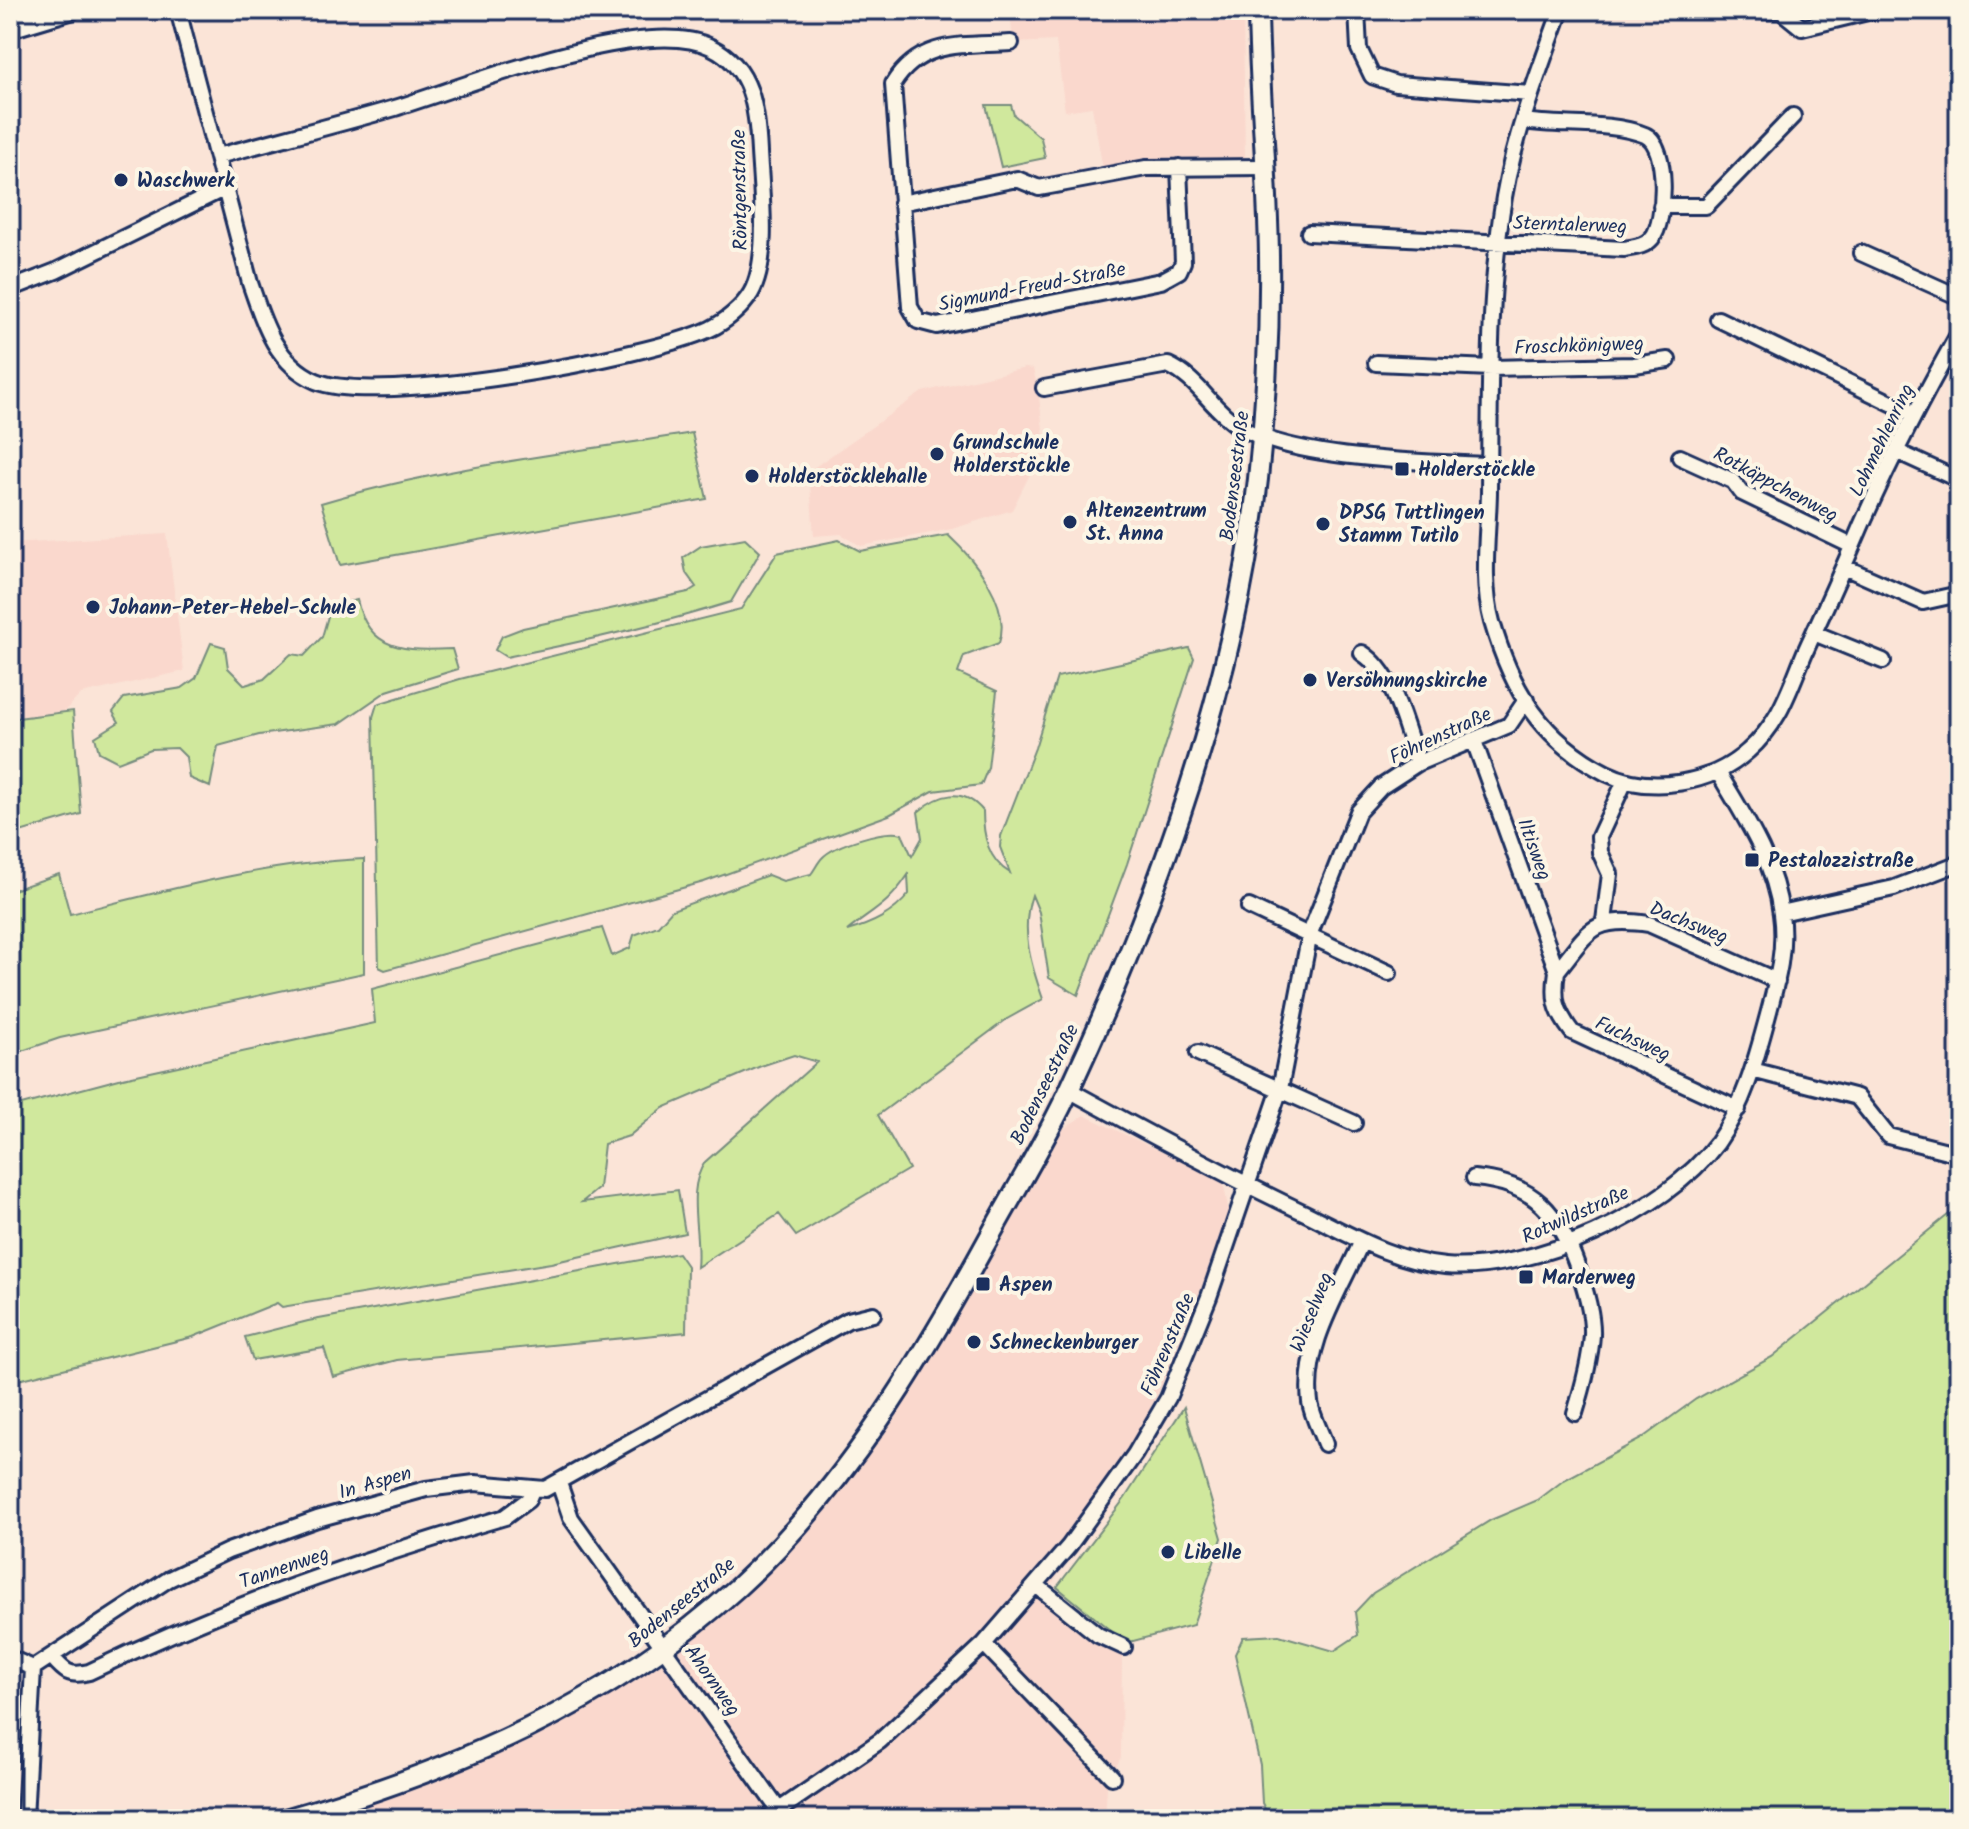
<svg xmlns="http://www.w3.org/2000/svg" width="1969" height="1829" font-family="Kalam,sans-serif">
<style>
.built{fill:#fad8cd}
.green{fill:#d0e89d;stroke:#768c7e;stroke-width:2;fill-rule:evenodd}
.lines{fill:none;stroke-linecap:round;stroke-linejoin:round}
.minor-casing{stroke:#1b2f5e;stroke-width:20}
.tertiary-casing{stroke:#1b2f5e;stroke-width:24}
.minor{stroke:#fcf5e5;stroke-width:14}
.tertiary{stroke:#fcf5e5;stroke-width:18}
.poi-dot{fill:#1b2f5e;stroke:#fcf5e5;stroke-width:3}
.labels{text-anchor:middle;stroke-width:8;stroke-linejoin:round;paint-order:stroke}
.poi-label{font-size:20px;font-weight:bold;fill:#1b2f5e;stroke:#fcf5e5;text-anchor:start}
.street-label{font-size:20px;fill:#1b2f5e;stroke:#fcf5e5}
</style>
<rect width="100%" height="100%" fill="#fbe4d7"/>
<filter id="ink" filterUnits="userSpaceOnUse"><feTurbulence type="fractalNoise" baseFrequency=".0125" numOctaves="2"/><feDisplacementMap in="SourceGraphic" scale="16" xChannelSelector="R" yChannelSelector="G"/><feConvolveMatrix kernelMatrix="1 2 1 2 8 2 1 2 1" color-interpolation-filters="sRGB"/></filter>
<g filter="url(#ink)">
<!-- built -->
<path class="built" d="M 1010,10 L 1243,10 L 1245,160 L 1150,165 L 1104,175 L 1092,107 L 1065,111 L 1056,41 L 1013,43 Z
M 1025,368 L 1033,369 L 1038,390 L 1045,444 L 1012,510 L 952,529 L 861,546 L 841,534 L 814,536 L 809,471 L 922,392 Z
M 167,534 L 184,671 L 81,694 L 64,712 L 10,719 L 10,543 Z
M 1084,1115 L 1223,1181 L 1230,1218 L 1159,1391 L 1109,1497 L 1046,1593 L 1122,1653 L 1121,1757 L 1107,1786 L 1105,1819 L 302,1819 L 380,1797 L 643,1668 L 865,1452 L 1047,1140 Z"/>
<!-- green -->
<path class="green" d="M 986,105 L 1011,105 L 1014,115 L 1041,138 L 1045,158 L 1001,167 Z
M 692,433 L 707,499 L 340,565 L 321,503 C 441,467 568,453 692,433 Z
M 948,535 C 975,560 1012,605 999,643 L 964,656 L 958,673 L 997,691 L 988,768 L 981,785 L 933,791 L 889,815 L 704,882 L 385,970 L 379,967 L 373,717 L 377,704 L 460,679 L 741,609 L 777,553 L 839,540 L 860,551 Z
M 745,538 L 760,552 L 731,602 C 657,625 582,642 506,657 L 495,650 L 502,636 L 523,628 L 688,592 L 696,587 L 686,573 L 683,558 L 701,546 Z
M 357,600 C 369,652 406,651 452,649 L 458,669 L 387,691 L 339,724 L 259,735 L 218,746 L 210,787 L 189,778 L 186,757 L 177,748 L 151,749 L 118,762 L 99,752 L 95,737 L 119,722 L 113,712 L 124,698 L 182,688 L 196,678 L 211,643 L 225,647 L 228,668 L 245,685 L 264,679 L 291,654 L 304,656 L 322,637 L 331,606 Z
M 1189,648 L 1194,658 L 1127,864 L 1078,995 L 1049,978 L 1039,912 L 1032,895 C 1020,930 1031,965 1043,999 L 1007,1019 L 878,1115 L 909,1169 L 796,1236 L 779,1214 L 697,1267 C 701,1233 685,1191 705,1162 L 817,1062 L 794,1055 L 761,1066 L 663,1108 L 629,1136 L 604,1144 L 599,1188 L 582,1202 L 678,1190 L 685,1233 L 551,1263 L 282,1307 L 277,1303 L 193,1337 L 10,1382 L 10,1108 L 123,1078 L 375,1023 L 372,989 L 602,928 L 612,956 L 630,948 L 634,935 L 658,926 L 672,910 L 768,875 L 783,881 L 811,874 C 815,869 818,862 822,858 C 835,844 885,829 902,834 L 912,856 L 922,838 L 918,812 C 940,793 963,787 983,811 C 983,836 988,860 1010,873 L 1000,847 L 1001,836 L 1035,748 L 1057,677 ZM 908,875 L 909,894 C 893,914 872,924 847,931 C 875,909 888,905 908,875 Z
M 73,711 L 81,814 L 10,835 L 10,719 Z
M 364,859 L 364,973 L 60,1038 L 10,1055 L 10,891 L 59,874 L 70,914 C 167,890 264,863 364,859 Z
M 1959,1206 L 1959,1819 L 1270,1819 L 1262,1803 L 1260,1765 L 1235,1654 L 1243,1637 L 1279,1635 L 1334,1651 L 1358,1635 L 1355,1612 L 1373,1593 L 1491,1520 L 1538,1500 L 1564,1480 L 1641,1439 L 1696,1399 L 1772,1357 Z
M 678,1253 L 687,1266 L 686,1332 L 397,1360 L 333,1377 L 324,1348 L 253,1360 L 245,1337 L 308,1321 Z
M 1184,1407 L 1222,1538 L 1193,1625 L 1126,1643 L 1057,1587 L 1125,1498 Z"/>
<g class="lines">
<defs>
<path id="minor" d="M 178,10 L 250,283 C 263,321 275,363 316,381 C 376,407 647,358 710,329 C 725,322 743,307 751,293 C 770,260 761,190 759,152 C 757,111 753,67 711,47 C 645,14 467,86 395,108 C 336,125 277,140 218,156
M 1357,10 L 1359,49 L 1372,76 L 1396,84 L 1531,94
M 1561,10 C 1539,71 1515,133 1504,197 C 1488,293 1490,395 1489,493 C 1488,535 1481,582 1492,622 C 1512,691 1542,740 1606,773 C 1650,795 1712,784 1748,751 C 1780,723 1789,690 1805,652 C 1821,617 1837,582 1852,547 C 1883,473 1920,402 1959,333
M 1722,10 L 1781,11 L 1802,28 L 1876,10
M 1011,43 C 963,46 921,39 893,84 L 910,307 L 918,321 L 937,326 L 1161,281 L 1179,271 L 1183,262 L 1179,167
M 901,203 L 1017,179 L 1039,188 L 1146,168 L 1265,167
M 1661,206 L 1706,206 L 1793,116
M 1309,233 L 1624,249 C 1635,247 1644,247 1652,238 C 1666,222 1669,145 1645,135 C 1609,121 1562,127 1523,121
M 1861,253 L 1959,297
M 10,289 L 56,271 L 225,188
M 1718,319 L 1914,414
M 1376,363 L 1491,368 L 1634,365 L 1668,360
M 1044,388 L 1168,365 C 1197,378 1211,408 1237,425 C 1290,460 1425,462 1489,465
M 1898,452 L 1959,480
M 1680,457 L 1733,481 L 1742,493 L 1852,546
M 1844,567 L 1923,602 L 1959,594
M 1814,633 L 1883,661
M 1362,653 C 1395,674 1405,727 1418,763
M 1474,741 L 1557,971 C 1553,998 1555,1010 1572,1032 L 1738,1109
M 1249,907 L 1389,973
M 1781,913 L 1894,888 L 1959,863
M 1604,921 L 1610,874 L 1600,852 L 1599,837 L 1625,781
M 1557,971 C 1590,930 1592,916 1649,924 L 1777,981
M 1198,1053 L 1354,1123
M 1752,1070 L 1857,1097 L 1888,1136 L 1959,1154
M 1069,1090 C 1147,1133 1225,1175 1305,1213 C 1350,1235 1393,1261 1445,1266 C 1532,1273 1665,1213 1717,1143 C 1744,1105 1756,1060 1768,1015 C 1777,981 1786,949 1781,914 C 1775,862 1744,816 1718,772
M 1474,1178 C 1535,1183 1559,1214 1578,1268 C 1585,1288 1593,1313 1592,1335 C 1590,1362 1583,1387 1575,1413
M 1325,1444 C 1320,1430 1312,1416 1310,1402 C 1303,1345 1339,1293 1361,1243
M 559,1483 L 571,1518 L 783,1816
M 1036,1585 L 1098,1635 L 1124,1647
M 984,1644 L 1112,1777
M 52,1657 C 64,1671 69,1677 89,1672 C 223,1607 362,1559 505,1517 L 528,1500 L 532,1490
M 10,1658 L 33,1668
M 25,1819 L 33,1668 L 169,1579 L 228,1551 L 317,1519 L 426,1489 L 475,1483 L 545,1489 L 848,1320 L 873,1314
M 766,1819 L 880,1741 L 984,1644 L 1069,1546 L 1135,1454 L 1168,1398 L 1209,1297 L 1280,1089 L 1310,933 L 1358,812 L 1381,787 L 1418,763 L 1509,725 L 1526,700"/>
<path id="tertiary" d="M 10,28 L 70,10
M 285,1819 C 450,1772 609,1705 738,1587 C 845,1489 922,1360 991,1234 C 1018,1185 1048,1137 1071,1086 C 1158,899 1235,685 1258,479 C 1266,405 1270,330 1269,256 C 1268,174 1259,92 1258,10"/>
</defs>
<!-- minor casing -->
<use href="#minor" class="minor-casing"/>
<!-- tertiary casing -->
<use href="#tertiary" class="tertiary-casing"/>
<!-- minor -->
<use href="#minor" class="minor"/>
<!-- tertiary -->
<use href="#tertiary" class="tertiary"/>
</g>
</g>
<!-- markers -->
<g class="poi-dot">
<circle cx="121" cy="180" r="8"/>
<circle cx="937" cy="454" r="8"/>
<rect x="1394" y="461" width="16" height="16" rx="4"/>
<circle cx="752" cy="476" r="8"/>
<circle cx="1070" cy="522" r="8"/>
<circle cx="1323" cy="524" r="8"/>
<circle cx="93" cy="607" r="8"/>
<circle cx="1310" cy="680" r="8"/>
<rect x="1744" y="852" width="16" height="16" rx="4"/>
<rect x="1518" y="1269" width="16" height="16" rx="4"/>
<rect x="975" y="1276" width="16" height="16" rx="4"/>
<circle cx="974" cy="1342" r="8"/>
<circle cx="1168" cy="1552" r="8"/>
</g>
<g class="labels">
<!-- poi labels -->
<g class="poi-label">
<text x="137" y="187">Waschwerk</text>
<text x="953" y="449">Grundschule<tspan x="953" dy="23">Holderstöckle</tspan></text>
<text x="1418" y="476">Holderstöckle</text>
<text x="768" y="483">Holderstöcklehalle</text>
<text x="1086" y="517">Altenzentrum<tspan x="1086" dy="23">St. Anna</tspan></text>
<text x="1339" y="519">DPSG Tuttlingen<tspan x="1339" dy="23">Stamm Tutilo</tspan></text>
<text x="109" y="614">Johann-Peter-Hebel-Schule</text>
<text x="1326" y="687">Versöhnungskirche</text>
<text x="1768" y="867">Pestalozzistraße</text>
<text x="1542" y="1284">Marderweg</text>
<text x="999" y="1291">Aspen</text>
<text x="990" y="1349">Schneckenburger</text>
<text x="1184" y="1559">Libelle</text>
</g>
<!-- street labels -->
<g class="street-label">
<text transform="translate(739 190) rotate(-91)" y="7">Röntgenstraße</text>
<text transform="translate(1570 224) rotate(2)" y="7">Sterntalerweg</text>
<text transform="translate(1032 286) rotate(-11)" y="7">Sigmund-Freud-Straße</text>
<text transform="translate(1579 345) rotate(-2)" y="7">Froschkönigweg</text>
<text transform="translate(1881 440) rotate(-64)" y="7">Lohmehlenring</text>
<text transform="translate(1234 476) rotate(-83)" y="7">Bodenseestraße</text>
<text transform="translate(1776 484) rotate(28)" y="7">Rotkäppchenweg</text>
<text transform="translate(1440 735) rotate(-25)" y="7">Föhrenstraße</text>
<text transform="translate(1535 849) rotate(70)" y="7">Iltisweg</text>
<text transform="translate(1689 922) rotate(22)" y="7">Dachsweg</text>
<text transform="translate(1633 1038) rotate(25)" y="7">Fuchsweg</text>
<text transform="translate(1044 1084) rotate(-64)" y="7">Bodenseestraße</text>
<text transform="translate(1575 1214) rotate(-24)" y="7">Rotwildstraße</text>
<text transform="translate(1311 1312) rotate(-68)" y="7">Wieselweg</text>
<text transform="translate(1167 1344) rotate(-67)" y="7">Föhrenstraße</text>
<text transform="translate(375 1482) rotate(-16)" y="7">In Aspen</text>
<text transform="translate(284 1567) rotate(-19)" y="7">Tannenweg</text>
<text transform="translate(681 1602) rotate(-39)" y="7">Bodenseestraße</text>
<text transform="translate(713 1680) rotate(55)" y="7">Ahornweg</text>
</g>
</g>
<!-- margin -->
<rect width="1969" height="1829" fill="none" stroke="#fcf5e5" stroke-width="40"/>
<rect x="20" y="20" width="1929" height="1789" fill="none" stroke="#1b2f5e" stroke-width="3" filter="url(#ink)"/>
</svg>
